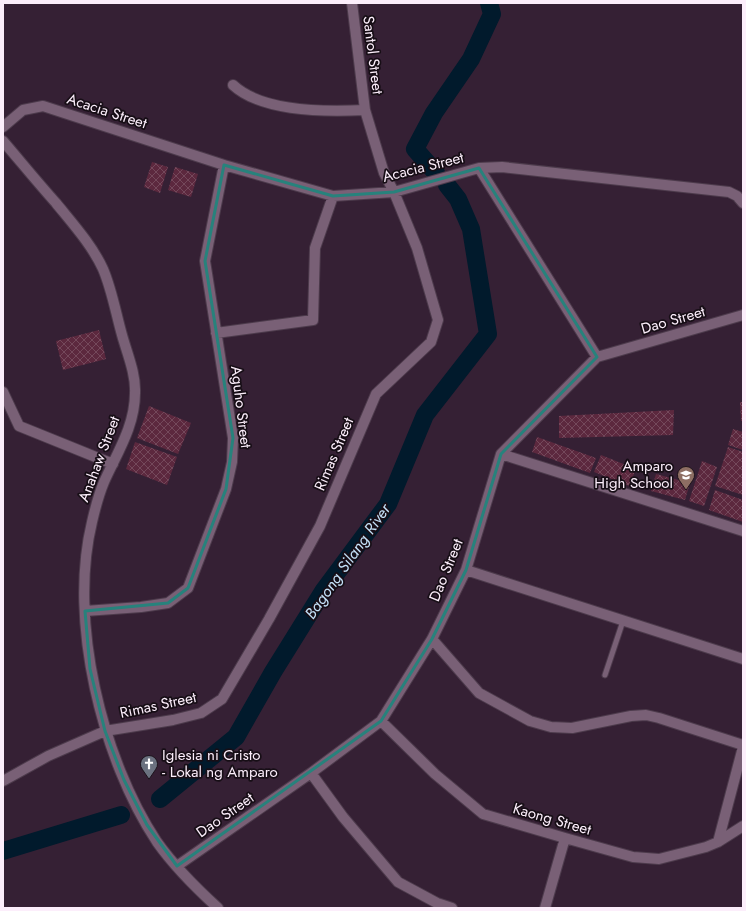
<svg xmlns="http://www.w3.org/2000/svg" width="746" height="911" font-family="Jost,sans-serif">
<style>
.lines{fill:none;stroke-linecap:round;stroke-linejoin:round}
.river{stroke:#011a2c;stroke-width:18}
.building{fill:url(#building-cross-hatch)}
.service-casing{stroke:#4d3b4c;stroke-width:7}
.minor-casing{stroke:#4d3b4c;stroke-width:12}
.service{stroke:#796076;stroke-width:5}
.minor{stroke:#796076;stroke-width:10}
.marked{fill:none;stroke:#27827c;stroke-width:3;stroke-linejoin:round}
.labels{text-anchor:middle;stroke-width:3.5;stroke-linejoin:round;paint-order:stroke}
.street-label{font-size:15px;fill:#fceefb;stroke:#170e16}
.poi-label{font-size:15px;fill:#fceefb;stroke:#170e16;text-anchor:end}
.water-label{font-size:16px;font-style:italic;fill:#c5e2f9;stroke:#170e16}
</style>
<defs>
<pattern id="building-cross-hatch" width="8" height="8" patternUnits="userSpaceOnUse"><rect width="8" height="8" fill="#5c283e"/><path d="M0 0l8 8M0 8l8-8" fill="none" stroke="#74485b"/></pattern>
</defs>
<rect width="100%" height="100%" fill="#352034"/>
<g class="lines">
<!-- river -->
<path class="river" d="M 436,173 L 415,149 L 434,113 L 471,59 L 492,14 L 489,3
M 160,799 L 236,737 L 273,672 L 324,590 L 388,504 L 425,415 L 488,334 L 471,229 L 458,199 L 447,185
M 3,851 L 121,815"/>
</g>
<!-- building -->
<path class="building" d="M 152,162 L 168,167 L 160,193 L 144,187 Z
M 175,167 L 198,174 L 191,197 L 168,190 Z
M 99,330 L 106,359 L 63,370 L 56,341 Z
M 740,402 L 743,402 L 743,421 L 741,421 Z
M 149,406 L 191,423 L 178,454 L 137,438 Z
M 674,410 L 673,435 L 559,438 L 559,416 Z
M 733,429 L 743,432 L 743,450 L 728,445 Z
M 537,437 L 596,458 L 590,473 L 532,452 Z
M 135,442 L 177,457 L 167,485 L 126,469 Z
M 728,447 L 743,452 L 743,495 L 715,486 Z
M 601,455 L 636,469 L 629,486 L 594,472 Z
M 702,461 L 717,467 L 704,506 L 689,501 Z
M 656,474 L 690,483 L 685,500 L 651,491 Z
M 715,490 L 743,500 L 743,522 L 709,510 Z"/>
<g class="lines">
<defs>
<path id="service" d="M 605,675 L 623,621"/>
<path id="minor" d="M 233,85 C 262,112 327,112 365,110
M 3,127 L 23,110 L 43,106 L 224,165 L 333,196 L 394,192 L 479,168 L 502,167 L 729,192 L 737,196 L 743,203
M 3,141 C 21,162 38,183 56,203 C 73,224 92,245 103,269 C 112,290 116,314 122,335 C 127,353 136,374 135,393 C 135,426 117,453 104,482 C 99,494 95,509 92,522 C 68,621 102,759 157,842 C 174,866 196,888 218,908
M 479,168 L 597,357
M 216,333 L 313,320 L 315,248 L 333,196
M 3,392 L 19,426 L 113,464
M 501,454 L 743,531
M 466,570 L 743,659
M 85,611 L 141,607 L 168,603 L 188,588 L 226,489 L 232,462 L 233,438 L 205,261 L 224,165
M 432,639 L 479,693 L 530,721 L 551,727 L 572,728 L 631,716 L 646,715 L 659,718 L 743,745
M 381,721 L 435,774 L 483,814 L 565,838 L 633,857 L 659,859 L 706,847 L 718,842 L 743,826
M 311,773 L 343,817 L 398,882 L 437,903 L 452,908
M 3,781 L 48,756 L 105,731 L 173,720 L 201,713 L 222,699 L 269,619 L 320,526 L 376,394 L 431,342 L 438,320 L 417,248 L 394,192 L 384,173 L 365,110 L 352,3
M 718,842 L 743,747
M 177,866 L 311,773 L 381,721 L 432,639 L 466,570 L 501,454 L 597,357 L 743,315
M 545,908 L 565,838"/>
</defs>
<!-- service casing -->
<use href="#service" class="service-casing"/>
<!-- minor casing -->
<use href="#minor" class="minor-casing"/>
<!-- service -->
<use href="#service" class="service"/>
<!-- minor -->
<use href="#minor" class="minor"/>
</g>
<!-- marked area -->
<path class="marked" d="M 224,165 L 333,196 L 394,192 L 479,168 L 597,357 L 501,454 L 466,570 L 432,639 L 381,721 L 177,866 L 147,825 L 124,780 L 105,731 L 90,669 L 85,611 L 168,603 L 188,588 L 226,489 L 233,438 L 205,261 Z"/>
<!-- icons -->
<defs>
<symbol id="school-pin" viewBox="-11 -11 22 30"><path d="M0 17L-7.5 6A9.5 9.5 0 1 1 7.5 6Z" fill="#8d6e63" stroke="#170e16"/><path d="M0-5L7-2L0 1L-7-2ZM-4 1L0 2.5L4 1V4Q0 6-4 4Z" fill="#fff"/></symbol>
<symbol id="church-pin" viewBox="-11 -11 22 30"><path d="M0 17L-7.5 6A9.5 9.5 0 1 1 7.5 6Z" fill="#6b7280" stroke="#170e16"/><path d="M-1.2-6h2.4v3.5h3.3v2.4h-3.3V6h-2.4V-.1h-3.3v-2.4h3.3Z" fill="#fff"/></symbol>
</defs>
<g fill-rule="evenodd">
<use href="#school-pin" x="676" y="465" width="20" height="27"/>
<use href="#church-pin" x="139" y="754" width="20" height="27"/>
</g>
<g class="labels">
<!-- street labels -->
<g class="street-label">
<text transform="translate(373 55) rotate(83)" y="5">Santol Street</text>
<text transform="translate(107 111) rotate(18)" y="5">Acacia Street</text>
<text transform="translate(423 167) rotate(-14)" y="5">Acacia Street</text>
<text transform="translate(673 320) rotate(-16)" y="5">Dao Street</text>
<text transform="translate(241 407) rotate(83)" y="5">Aguho Street</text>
<text transform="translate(334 454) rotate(-67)" y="5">Rimas Street</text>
<text transform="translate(99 459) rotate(-69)" y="5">Anahaw Street</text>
<text transform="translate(446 570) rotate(-68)" y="5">Dao Street</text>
<text transform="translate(158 705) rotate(-12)" y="5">Rimas Street</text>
<text transform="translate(225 815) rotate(-35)" y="5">Dao Street</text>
<text transform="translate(552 819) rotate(16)" y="5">Kaong Street</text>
</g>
<!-- poi labels -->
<g class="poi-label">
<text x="673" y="471">Amparo<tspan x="673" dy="17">High School</tspan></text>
<text x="162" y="760" text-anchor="start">Iglesia ni Cristo<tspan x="162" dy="17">- Lokal ng Amparo</tspan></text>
</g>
<!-- water labels -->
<g class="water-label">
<text transform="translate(347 561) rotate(-55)" y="6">Bagong Silang River</text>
</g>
</g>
<!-- border -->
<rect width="746" height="911" fill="none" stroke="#fceefb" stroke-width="8"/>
</svg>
